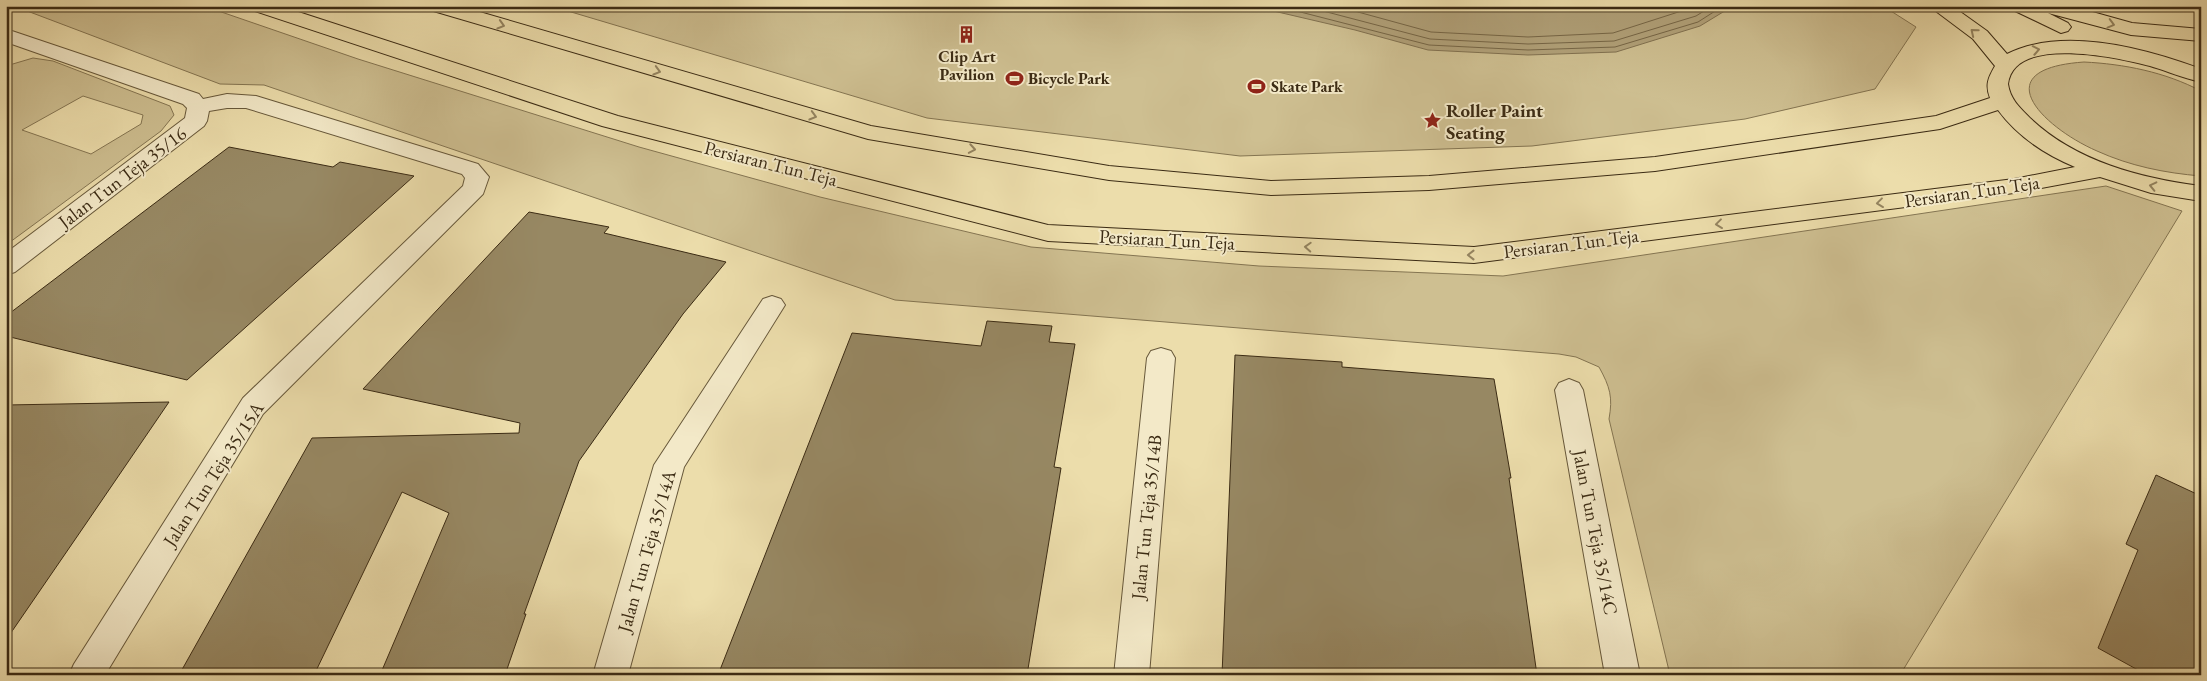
<svg xmlns="http://www.w3.org/2000/svg" width="2207" height="681" font-family="'EB Garamond',serif">
<style>
.green{fill:#cebf91;stroke:#847552;fill-rule:evenodd}
.water{fill:#b0a078;stroke:#817150}
.lines{fill:none;stroke-linecap:round;stroke-linejoin:round}
.shore{stroke:#766646;stroke-width:1}
.building{fill:#978863;stroke:#3b2b14}
.minor-casing{stroke:#67583a;stroke-width:2}
.major-casing{stroke:#3b2b14;stroke-width:2}
.minor{fill:#f3e9c8;fill-rule:evenodd}
.major{fill:#ecddab;fill-rule:evenodd}
.oneway{stroke:#948460}
.labels{text-anchor:middle;stroke-width:4;stroke-linejoin:round;paint-order:stroke}
.far-poi-label{font-size:16px;font-weight:bold;fill:#3b2b14;stroke:#f3e9c8;text-anchor:start}
.poi-label{font-size:19px;font-weight:bold;fill:#3b2b14;stroke:#f3e9c8;text-anchor:start}
.street-label{font-size:19px;fill:#3b2b14;stroke:#f3e9c8}
</style>
<rect width="100%" height="100%" fill="#ecddab"/>
<filter id="stains"><feTurbulence type="fractalNoise" baseFrequency=".004" numOctaves="4"/><feColorMatrix values="0 0 0 0 .2 0 0 0 0 .09 0 0 0 0 .02 0 0 0 .5 -.17"/></filter>
<radialGradient id="worn" r=".72"><stop offset=".6" stop-color="#630" stop-opacity="0"/><stop offset="1" stop-color="#630" stop-opacity=".3"/></radialGradient>
<!-- green -->
<path class="green" d="M 14,6 L 204,6 L 358,59 L 639,147 L 820,197 L 1031,247 L 1259,266 L 1503,276 L 2106,186 L 2182,211 L 1900,675 L 1670,675 L 1609,419 C 1613,397 1610,387 1599,367 L 1576,357 L 1559,354 L 895,300 L 264,85 L 220,84 Z
M 551,6 L 1883,6 L 1916,27 L 1875,89 L 1745,119 L 1532,146 L 1240,156 L 927,118 Z
M 33,58 L 53,61 L 170,106 L 174,115 L 161,131 L 6,245 L 6,66 ZM 83,96 L 143,115 L 141,124 L 91,154 L 22,130 Z
M 2084,62 C 2124,64 2165,72 2201,91 L 2201,176 C 2165,173 2130,166 2097,151 C 2044,128 1982,69 2084,62 Z"/>
<!-- water -->
<path class="water" d="M 1252,6 L 1726,6 L 1728,9 L 1700,26 L 1616,52 L 1528,55 L 1428,50 L 1355,30 Z"/>
<g class="lines">
<!-- shore -->
<path class="shore" d="M 1277,6 L 1429,45 L 1528,50 L 1615,47 L 1698,22 L 1723,6
M 1304,6 L 1430,39 L 1528,44 L 1614,41 L 1696,16 L 1712,6
M 1336,6 L 1431,32 L 1528,37 L 1613,33 L 1697,6"/>
</g>
<!-- building -->
<path class="building" d="M 229,147 L 333,167 L 340,162 L 414,176 L 187,380 L 6,336 L 6,316 Z
M 529,212 L 609,227 L 604,233 L 726,262 L 683,314 L 579,461 L 524,614 L 526,614 L 505,675 L 380,675 L 449,513 L 402,492 L 314,675 L 179,675 L 312,438 L 519,433 L 520,423 L 363,389 Z
M 987,321 L 1052,326 L 1049,342 L 1075,344 L 1054,467 L 1061,468 L 1027,675 L 718,675 L 852,333 L 981,346 Z
M 1235,355 L 1342,362 L 1342,367 L 1494,379 L 1511,478 L 1509,478 L 1537,675 L 1222,675 Z
M 169,402 L 85,525 L 6,640 L 6,405 Z
M 2156,475 L 2201,496 L 2201,675 L 2147,675 L 2098,648 L 2138,550 L 2126,544 Z"/>
<g class="lines">
<defs>
<path id="minor" d="M 6,29 L 199,94 L 203,99 L 227,94 L 256,96 L 478,164 L 489,177 L 483,194 L 263,414 L 105,675 L 69,675 L 74,664 L 243,398 L 463,186 L 465,178 L 462,174 L 246,108 L 227,108 L 209,111 L 207,121 L 204,126 L 15,272 L 6,275 L 6,253 L 185,118 L 187,108 L 183,104 L 6,42 Z
M 772,296 L 781,299 L 785,305 L 684,467 L 628,675 L 593,675 L 654,465 L 763,299 Z
M 1161,348 L 1171,351 L 1175,358 L 1149,675 L 1114,675 L 1147,358 L 1151,351 Z
M 1569,379 L 1579,383 L 1583,390 L 1640,675 L 1605,675 L 1555,390 L 1559,383 Z"/>
<path id="major" d="M 249,6 L 280,6 L 618,116 L 1048,225 L 1474,247 L 2014,179 L 2075,167 C 2046,155 2017,136 1998,110 L 1940,129 L 1655,171 L 1429,190 L 1271,195 L 1109,180 L 868,139 L 430,10 L 427,6 L 459,6 L 871,126 L 1109,166 L 1271,181 L 1429,176 L 1655,157 L 1936,116 L 1990,98 C 1985,85 1988,78 1995,66 L 1973,39 L 1929,6 L 1952,6 L 1987,31 L 2007,54 C 2063,26 2144,48 2201,69 L 2201,82 C 2183,78 2167,71 2150,66 C 2119,58 2014,34 2008,84 C 2010,99 2020,108 2030,118 C 2075,161 2140,178 2201,186 L 2201,201 L 2151,193 L 2100,177 L 2014,193 L 1474,263 L 1048,241 L 602,126 L 252,10 Z
M 2010,6 L 2071,6 L 2132,23 L 2201,29 L 2201,41 L 2131,35 L 2048,13 L 2068,23 L 2071,27 L 2068,31 L 2061,33 L 2013,10 Z"/>
</defs>
<!-- minor casing -->
<use href="#minor" class="minor-casing"/>
<!-- major casing -->
<use href="#major" class="major-casing"/>
<!-- minor -->
<use href="#minor" class="minor"/>
<!-- major -->
<use href="#major" class="major"/>
</g>
<!-- one-way arrows -->
<defs><path id="oneway-chevron" d="M-2-3.5L2.5 0L-2 3.5" fill="none" stroke-width="1.6" stroke-linecap="round" stroke-linejoin="round" transform="scale(1.25)"/></defs>
<g class="oneway">
<use href="#oneway-chevron" transform="translate(2111 24) rotate(15)"/>
<use href="#oneway-chevron" transform="translate(501 25) rotate(17)"/>
<use href="#oneway-chevron" transform="translate(1974 32) rotate(-141)"/>
<use href="#oneway-chevron" transform="translate(2036 50) rotate(-11)"/>
<use href="#oneway-chevron" transform="translate(657 71) rotate(16)"/>
<use href="#oneway-chevron" transform="translate(813 116) rotate(16)"/>
<use href="#oneway-chevron" transform="translate(972 149) rotate(10)"/>
<use href="#oneway-chevron" transform="translate(2153 186) rotate(-167)"/>
<use href="#oneway-chevron" transform="translate(1880 203) rotate(173)"/>
<use href="#oneway-chevron" transform="translate(1719 224) rotate(173)"/>
<use href="#oneway-chevron" transform="translate(1308 247) rotate(-177)"/>
<use href="#oneway-chevron" transform="translate(1471 255) rotate(-180)"/>
</g>
<!-- icons -->
<defs>
<symbol id="building-bare" viewBox="-9 -9 18 18"><path d="M-4-6H4V6H1V3H-1V6H-4ZM-2.5-4.3h1.7v1.8h-1.7ZM.8-4.3h1.7v1.8H.8ZM-2.5-1h1.7V.8h-1.7ZM.8-1h1.7V.8H.8Z" fill="#8f2418" stroke="#f3e9c8" stroke-width="2.5" paint-order="stroke"/></symbol>
<symbol id="stadium-bare" viewBox="-9 -9 18 18"><path d="M0-5a6.5 5 0 1 0 0 10a6.5 5 0 1 0 0-10ZM-3.5-1.8h7v3.6h-7Z" fill="#8f2418" stroke="#f3e9c8" stroke-width="2.5" paint-order="stroke"/></symbol>
<symbol id="sight-bare" viewBox="-9 -9 18 18"><path d="M0-6L1.8-2.2L6-1.7L2.9 1.2L3.7 5.4L0 3.3L-3.7 5.4L-2.9 1.2L-6-1.7L-1.8-2.2Z" fill="#8f2418" stroke="#f3e9c8" stroke-width="2.5" paint-order="stroke"/></symbol>
</defs>
<g fill-rule="evenodd">
<use href="#building-bare" x="954" y="22" width="25" height="25"/>
<use href="#stadium-bare" x="1002" y="66" width="25" height="25"/>
<use href="#stadium-bare" x="1244" y="74" width="25" height="25"/>
<use href="#sight-bare" x="1420" y="108" width="25" height="25"/>
</g>
<g class="labels">
<!-- far-poi labels -->
<g class="far-poi-label">
<text x="967" y="62" text-anchor="middle">Clip Art<tspan x="967" dy="18">Pavilion</tspan></text>
<text x="1028" y="84">Bicycle Park</text>
<text x="1271" y="92">Skate Park</text>
</g>
<!-- poi labels -->
<g class="poi-label">
<text x="1446" y="117">Roller Paint<tspan x="1446" dy="22">Seating</tspan></text>
</g>
<!-- street labels -->
<g class="street-label">
<text transform="translate(771 163) rotate(14)" y="7">Persiaran Tun Teja</text>
<text transform="translate(122 177) rotate(-37)" y="7">Jalan Tun Teja 35/16</text>
<text transform="translate(1972 191) rotate(-8)" y="7">Persiaran Tun Teja</text>
<text transform="translate(1167 239) rotate(3)" y="7">Persiaran Tun Teja</text>
<text transform="translate(1571 243) rotate(-7)" y="7">Persiaran Tun Teja</text>
<text transform="translate(213 474) rotate(-57)" y="7">Jalan Tun Teja 35/15A</text>
<text transform="translate(1146 517) rotate(-84)" y="7">Jalan Tun Teja 35/14B</text>
<text transform="translate(1596 532) rotate(79)" y="7">Jalan Tun Teja 35/14C</text>
<text transform="translate(646 551) rotate(-74)" y="7">Jalan Tun Teja 35/14A</text>
</g>
</g>
<!-- margin -->
<rect width="2207" height="681" fill="none" stroke="#ecddab" stroke-width="25"/>
<rect x="8" y="8" width="2192" height="666" fill="none" stroke="#3b2b14" stroke-width="2.5"/>
<rect x="12" y="12" width="2182" height="656" fill="none" stroke="#3b2b14"/>
<rect width="100%" height="100%" filter="url(#stains)"/>
<rect width="100%" height="100%" fill="url(#worn)"/>
</svg>
